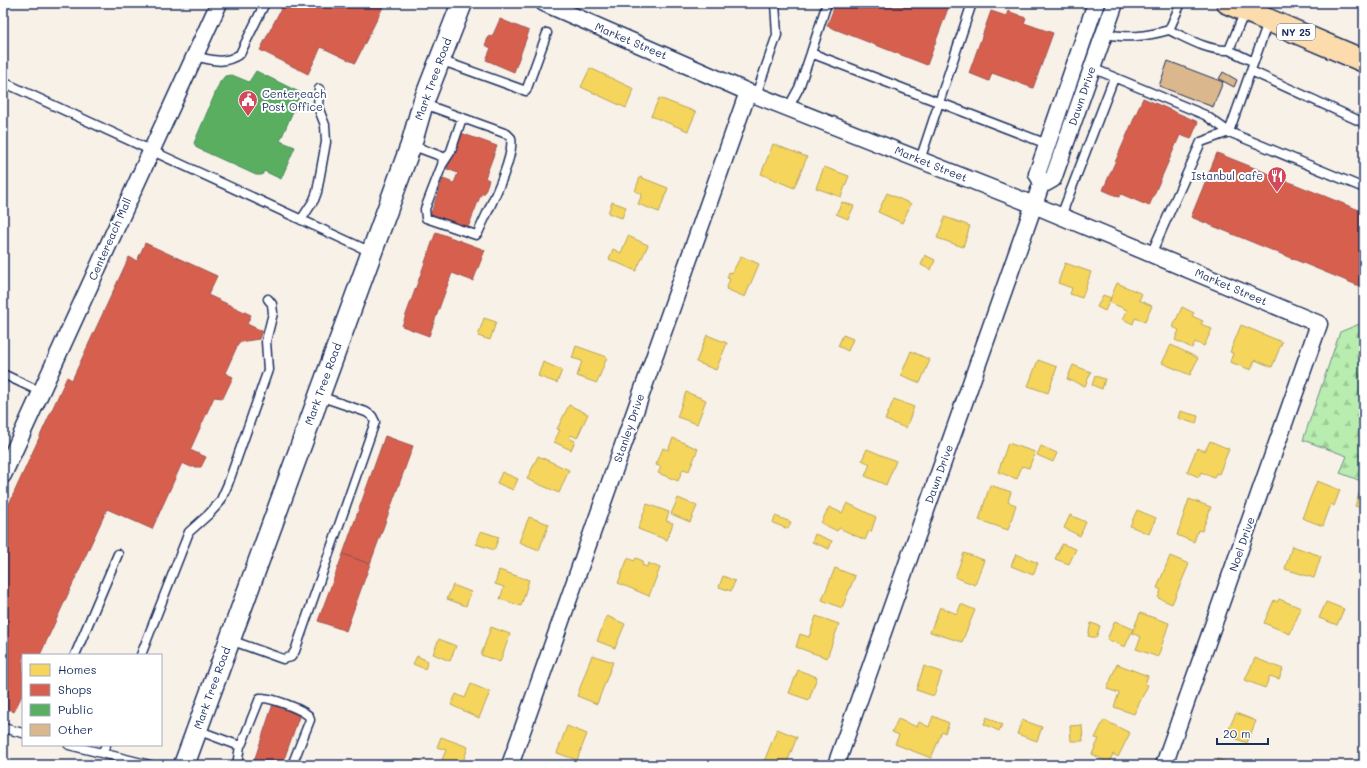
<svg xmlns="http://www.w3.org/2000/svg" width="1367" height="768" font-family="Mali,sans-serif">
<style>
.forest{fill:url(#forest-firs);stroke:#6a8e86}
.homes{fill:#f6d55c;stroke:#b4a35d}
.shops{fill:#d6604d;stroke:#9e5152}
.public{fill:#5aae61;stroke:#478860}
.building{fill:#dab78c;stroke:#1b2f5e}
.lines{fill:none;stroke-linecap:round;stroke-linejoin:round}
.service-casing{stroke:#1b2f5e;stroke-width:11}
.minor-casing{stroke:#1b2f5e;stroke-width:19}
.tertiary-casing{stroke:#1b2f5e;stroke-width:23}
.primary-casing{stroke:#1b2f5e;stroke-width:25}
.service{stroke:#fff;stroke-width:8}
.minor{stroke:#fff;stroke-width:16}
.tertiary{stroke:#fff;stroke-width:20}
.primary{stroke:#fcdcac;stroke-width:22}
.labels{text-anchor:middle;stroke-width:4;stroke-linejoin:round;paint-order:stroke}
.shield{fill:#fff;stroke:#5f6d8e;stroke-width:1}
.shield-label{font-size:10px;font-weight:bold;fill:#1b2f5e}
.street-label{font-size:11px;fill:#1b2f5e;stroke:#fff}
.poi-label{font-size:11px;fill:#1b2f5e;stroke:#fff;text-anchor:start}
</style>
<defs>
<pattern id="forest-firs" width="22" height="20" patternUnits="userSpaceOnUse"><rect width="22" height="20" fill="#b8edaf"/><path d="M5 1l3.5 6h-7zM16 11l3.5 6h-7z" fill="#9ecc99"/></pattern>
</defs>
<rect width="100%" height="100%" fill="#f8f1e8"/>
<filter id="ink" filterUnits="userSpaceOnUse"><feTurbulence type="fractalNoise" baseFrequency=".025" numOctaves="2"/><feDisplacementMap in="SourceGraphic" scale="8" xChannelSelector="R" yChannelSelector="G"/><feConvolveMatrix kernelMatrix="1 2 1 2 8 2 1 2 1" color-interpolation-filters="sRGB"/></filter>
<g filter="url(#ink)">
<!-- forest -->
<path class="forest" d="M 1362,323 L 1364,324 L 1364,482 L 1340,473 L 1347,456 L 1303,440 L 1340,332 Z"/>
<!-- homes -->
<path class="homes" d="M 590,68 L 634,89 L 626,108 L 581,87 Z
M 659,98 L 696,112 L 688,131 L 651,116 Z
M 773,144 L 807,157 L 794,188 L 761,174 Z
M 824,167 L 849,176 L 841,197 L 816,188 Z
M 640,177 L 668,188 L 659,212 L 638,204 L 642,194 L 635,191 Z
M 887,193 L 911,204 L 902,223 L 878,212 Z
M 612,202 L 626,207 L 622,218 L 608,213 Z
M 842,202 L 854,206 L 848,219 L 836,214 Z
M 945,217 L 970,226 L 963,247 L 937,238 Z
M 628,236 L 648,245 L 636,271 L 609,259 L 613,249 L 621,253 Z
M 925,255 L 935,260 L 931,270 L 921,265 Z
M 741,256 L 759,264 L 745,297 L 726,289 L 730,279 L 727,278 L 729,272 L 732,273 Z
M 1065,263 L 1091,272 L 1082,298 L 1070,294 L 1072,288 L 1058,283 Z
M 1117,283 L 1142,294 L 1139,300 L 1152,306 L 1145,322 L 1135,318 L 1133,324 L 1123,319 L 1127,310 L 1109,302 Z
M 1103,295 L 1111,298 L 1105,311 L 1097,307 Z
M 1182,307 L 1194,313 L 1192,316 L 1203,321 L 1201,324 L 1212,329 L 1204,346 L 1195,342 L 1192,348 L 1175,340 L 1179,330 L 1173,327 Z
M 484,318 L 496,322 L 490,340 L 478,336 Z
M 1241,325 L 1282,342 L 1272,367 L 1255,360 L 1251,370 L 1230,362 L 1233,353 L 1230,352 Z
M 707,335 L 727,343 L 716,370 L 696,362 Z
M 843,335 L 853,339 L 848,351 L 838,346 Z
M 1171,345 L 1198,358 L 1190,375 L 1162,363 Z
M 576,346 L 607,357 L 597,383 L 577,376 L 582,361 L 572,358 Z
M 911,351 L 930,360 L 920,383 L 901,375 Z
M 1038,360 L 1057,367 L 1048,393 L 1028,386 Z
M 543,362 L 562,370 L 557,383 L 538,376 Z
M 1073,365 L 1091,372 L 1085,386 L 1067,379 Z
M 1095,376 L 1105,379 L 1102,389 L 1092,385 Z
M 686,392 L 706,400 L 697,424 L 677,417 Z
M 894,399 L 914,407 L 906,428 L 885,420 Z
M 569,405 L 588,414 L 577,438 L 571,435 L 569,438 L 575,441 L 571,450 L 554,442 L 560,430 L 557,429 Z
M 1180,411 L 1198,416 L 1196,424 L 1178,418 Z
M 673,438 L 698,449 L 689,471 L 683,469 L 678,481 L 658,473 L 661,467 L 656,465 L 663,448 L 668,450 Z
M 1210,441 L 1229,449 L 1219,474 L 1216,473 L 1214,478 L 1201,472 L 1199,477 L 1187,472 L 1197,448 L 1205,451 Z
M 1008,443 L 1035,452 L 1029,468 L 1022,466 L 1017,479 L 998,472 Z
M 1041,446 L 1057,453 L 1053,462 L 1037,455 Z
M 867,449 L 896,461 L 886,485 L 865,476 L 870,464 L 862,460 Z
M 538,456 L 569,470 L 559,493 L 527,479 Z
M 502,472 L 518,479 L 513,490 L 497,483 Z
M 1317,481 L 1340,490 L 1334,506 L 1331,504 L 1323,526 L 1302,518 Z
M 990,485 L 1011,492 L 1008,502 L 1016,505 L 1008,530 L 979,520 Z
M 1360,491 L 1364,492 L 1364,509 L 1355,506 Z
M 678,498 L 697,506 L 690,522 L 671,514 Z
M 1189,499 L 1211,507 L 1202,531 L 1198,530 L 1194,542 L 1177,535 Z
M 847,503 L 876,517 L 871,532 L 869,531 L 865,540 L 839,528 L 837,531 L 821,523 L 829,507 L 842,513 Z
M 647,504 L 669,512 L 666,521 L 673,523 L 667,540 L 638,529 Z
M 1137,510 L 1156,518 L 1149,534 L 1130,526 Z
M 1070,515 L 1086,522 L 1080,536 L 1064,528 Z
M 775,516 L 791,522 L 788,529 L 773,523 Z
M 529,517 L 549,524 L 539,550 L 519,542 Z
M 481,531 L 499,537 L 494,550 L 476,544 Z
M 815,534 L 832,541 L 829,549 L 812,542 Z
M 1062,544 L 1076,549 L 1069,564 L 1055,559 Z
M 1292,546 L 1321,556 L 1314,578 L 1285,569 Z
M 964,553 L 984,560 L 975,585 L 955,577 Z
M 1016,554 L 1038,563 L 1033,575 L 1011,566 Z
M 1170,556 L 1189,564 L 1172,604 L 1158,598 L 1161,590 L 1157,588 Z
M 628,558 L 634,561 L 636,558 L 643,561 L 642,565 L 647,567 L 648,563 L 660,568 L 649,596 L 618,583 Z
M 835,568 L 855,576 L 842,608 L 822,600 Z
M 499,570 L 529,580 L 521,606 L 500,599 L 504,587 L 495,584 Z
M 723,576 L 735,581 L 731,591 L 719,587 Z
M 453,585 L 471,592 L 466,606 L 447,599 Z
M 1279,599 L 1301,608 L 1290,634 L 1264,623 L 1274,600 L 1277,602 Z
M 1326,602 L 1344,609 L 1337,625 L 1319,618 Z
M 961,604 L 975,610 L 962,642 L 930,632 L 940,607 L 957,614 Z
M 1140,613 L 1169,623 L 1158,657 L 1136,649 L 1141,637 L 1132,633 Z
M 607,616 L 625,624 L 615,648 L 597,641 Z
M 816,616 L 839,624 L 827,658 L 796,647 L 800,634 L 809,637 Z
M 1115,621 L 1133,629 L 1125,647 L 1107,639 Z
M 1091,623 L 1100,626 L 1096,638 L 1088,636 Z
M 491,627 L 510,634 L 500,662 L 481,655 Z
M 439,639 L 456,646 L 450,661 L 433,654 Z
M 592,655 L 613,662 L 597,704 L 577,696 Z
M 417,656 L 428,661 L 425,669 L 413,664 Z
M 1255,658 L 1283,669 L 1279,679 L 1270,676 L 1265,688 L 1245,680 Z
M 1117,664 L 1148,676 L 1145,684 L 1148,685 L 1134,714 L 1114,707 L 1119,693 L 1107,689 Z
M 924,666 L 942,672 L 934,696 L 916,690 Z
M 798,670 L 817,677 L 809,700 L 789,693 Z
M 471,684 L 490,692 L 479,718 L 451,705 L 456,694 L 465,698 Z
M 1236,713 L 1256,721 L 1247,743 L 1226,735 Z
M 933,716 L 949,723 L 945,733 L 942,732 L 931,758 L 895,744 L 899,735 L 892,732 L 898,719 L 917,727 L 919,722 L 929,727 Z
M 987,717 L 1002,725 L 999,731 L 984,724 Z
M 1022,720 L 1042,727 L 1037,741 L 1017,734 Z
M 1104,720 L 1130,733 L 1118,757 L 1113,754 L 1109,763 L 1092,754 L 1099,739 L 1095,738 Z
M 1082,725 L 1083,741 L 1071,741 L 1070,726 Z
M 567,726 L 587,734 L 577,760 L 557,753 Z
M 777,729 L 797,737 L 786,765 L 766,765 L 763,764 Z
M 441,737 L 468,747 L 462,765 L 440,765 L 446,750 L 437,747 Z
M 416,759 L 429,765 L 413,765 Z
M 1218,759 L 1234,765 L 1216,765 Z"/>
<!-- shops -->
<path class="shops" d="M 284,3 L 385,3 L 355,63 L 321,47 L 308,74 L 260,50 Z
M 836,3 L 950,3 L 927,65 L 827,26 Z
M 991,11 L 1006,16 L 1008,11 L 1026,18 L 1024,23 L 1053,33 L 1033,88 L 992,73 L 989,81 L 969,73 Z
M 500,19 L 529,31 L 514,72 L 486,60 L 491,48 L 485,45 L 489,36 L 492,37 Z
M 1143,98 L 1198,122 L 1191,139 L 1180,135 L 1149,206 L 1121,194 L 1119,197 L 1103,190 Z
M 461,133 L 497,146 L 485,178 L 489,180 L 484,194 L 481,194 L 467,230 L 430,216 L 443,179 L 454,183 L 458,173 L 447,169 Z
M 1217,153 L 1364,212 L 1364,288 L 1191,217 Z
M 436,232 L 485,250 L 473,281 L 452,273 L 429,336 L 402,326 Z
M 145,243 L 217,276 L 208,295 L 251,315 L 247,324 L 262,331 L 259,339 L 239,342 L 225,373 L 233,377 L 223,398 L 214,397 L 190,450 L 206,457 L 201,467 L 191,467 L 182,463 L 152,529 L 107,509 L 40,655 L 23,655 L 23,693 L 14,712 L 3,706 L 3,517 L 67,377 L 72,380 L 129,257 L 137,261 Z
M 385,436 L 413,446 L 370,564 L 343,554 Z
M 343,554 L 370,564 L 346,631 L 318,621 Z
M 273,704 L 300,714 L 282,765 L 257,765 L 258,762 L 254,761 Z"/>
<!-- public -->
<path class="public" d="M 256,71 L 301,93 L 280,141 L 295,147 L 281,179 L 264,171 L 262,175 L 256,175 L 197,148 L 194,143 L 220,82 L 225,76 L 232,75 L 249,82 Z"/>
<!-- building -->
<path class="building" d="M 1168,61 L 1223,82 L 1213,107 L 1159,86 Z
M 1223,72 L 1237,80 L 1234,87 L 1219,79 Z"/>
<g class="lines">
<defs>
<path id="service" d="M 1169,30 L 1181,3
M 1104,34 C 1129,38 1144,37 1169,30 C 1188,39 1208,51 1229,50 L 1245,11
M 1229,50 L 1254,62
M 811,53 L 827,3
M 194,56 C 213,60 223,65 240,54 L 265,3
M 440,60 L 526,91 L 547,33
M 1092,68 L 1205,115 L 1229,132 L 1364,188
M 1251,71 L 1364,123
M 3,82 L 371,252
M 756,95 L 777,35 L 775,3
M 424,104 L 507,134 L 511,138 C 515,159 487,212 478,233 L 476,235 L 426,218 L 425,209 L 442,165
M 788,108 L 799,88 L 811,53 L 1047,144
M 411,145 L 443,157 L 442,165 L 451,151 L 462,118
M 920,160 L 972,3
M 1061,216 L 1114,78
M 301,220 L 314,200 L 317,192 L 326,142 L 325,125 L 318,107 L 319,89
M 1151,254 L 1201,142 L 1229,132 L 1268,22
M 3,374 L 41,392
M 230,640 L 283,659 L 291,657 L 295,651 L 375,422 L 372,416 L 366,412 L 319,396
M 75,655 L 118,554
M 141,655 L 189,532 L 209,514 L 220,502 L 228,484 L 268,370 L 266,341 L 273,313 L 272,304 L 268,299
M 3,728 L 23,733
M 197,730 L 240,746 L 237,765
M 69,745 L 150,765
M 240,746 L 242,743 L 260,698 C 271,697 301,709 309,716 L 310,720 L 292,765
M 102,753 L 106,745"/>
<path id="minor" d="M 544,3 L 748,92 L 1034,205 L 1319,324 L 1164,765
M 1096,3 L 1037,174 L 1042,182 L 1046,183 L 1053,179 L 1115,3
M 3,475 L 219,3
M 510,765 L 748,92
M 836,765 L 1042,182"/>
<path id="tertiary" d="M 184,765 L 411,145 L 423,103 L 462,3"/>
<path id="primary" d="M 1228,3 L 1364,61"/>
</defs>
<!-- service casing -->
<use href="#service" class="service-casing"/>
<!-- minor casing -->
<use href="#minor" class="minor-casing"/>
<!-- tertiary casing -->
<use href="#tertiary" class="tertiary-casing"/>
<!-- primary casing -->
<use href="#primary" class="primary-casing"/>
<!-- service -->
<use href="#service" class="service"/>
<!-- minor -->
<use href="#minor" class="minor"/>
<!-- tertiary -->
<use href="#tertiary" class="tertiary"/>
<!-- primary -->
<use href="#primary" class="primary"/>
</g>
</g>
<!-- icons -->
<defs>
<symbol id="civic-pin" viewBox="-11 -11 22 30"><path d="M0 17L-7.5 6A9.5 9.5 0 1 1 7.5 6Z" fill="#d1495b" stroke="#fff"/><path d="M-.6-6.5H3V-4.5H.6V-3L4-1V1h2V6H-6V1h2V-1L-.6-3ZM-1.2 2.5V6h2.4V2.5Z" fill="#fff"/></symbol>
<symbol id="restaurant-pin" viewBox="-11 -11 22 30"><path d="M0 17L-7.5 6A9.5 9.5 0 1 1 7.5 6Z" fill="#d1495b" stroke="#fff"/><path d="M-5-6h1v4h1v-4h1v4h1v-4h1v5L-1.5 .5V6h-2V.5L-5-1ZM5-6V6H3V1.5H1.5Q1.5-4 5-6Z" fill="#fff"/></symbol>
</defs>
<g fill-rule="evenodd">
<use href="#civic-pin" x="237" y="89" width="22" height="30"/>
<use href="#restaurant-pin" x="1266" y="165" width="22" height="30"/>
</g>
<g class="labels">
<!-- shield labels -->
<rect class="shield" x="1277" y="24" width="38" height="16" rx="3"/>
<g class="shield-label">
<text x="1296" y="36">NY 25</text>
</g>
<!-- street labels -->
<g class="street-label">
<text transform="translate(631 41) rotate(23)" y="4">Market Street</text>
<text transform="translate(433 79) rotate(-70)" y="4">Mark Tree Road</text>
<text transform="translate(1082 96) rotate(-71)" y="4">Dawn Drive</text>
<text transform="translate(931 164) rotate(22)" y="4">Market Street</text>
<text transform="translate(110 239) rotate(-66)" y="4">Centereach Mall</text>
<text transform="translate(1231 287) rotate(23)" y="4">Market Street</text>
<text transform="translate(323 384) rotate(-70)" y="4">Mark Tree Road</text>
<text transform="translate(629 428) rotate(-71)" y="4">Stanley Drive</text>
<text transform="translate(939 474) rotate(-70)" y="4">Dawn Drive</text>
<text transform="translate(1242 544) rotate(-71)" y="4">Noel Drive</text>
<text transform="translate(212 688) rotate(-70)" y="4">Mark Tree Road</text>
</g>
<!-- poi labels -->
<g class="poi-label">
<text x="262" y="98">Centereach<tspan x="262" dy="13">Post Office</tspan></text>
<text x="1263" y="180" text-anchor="end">Istanbul cafe</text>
</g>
</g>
<!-- margin -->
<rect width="1367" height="768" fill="none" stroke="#fff" stroke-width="16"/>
<rect x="8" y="8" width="1351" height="752" fill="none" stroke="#1b2f5e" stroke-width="1.5" filter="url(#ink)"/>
<!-- legend -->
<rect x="22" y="654" width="140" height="92" fill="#ffffff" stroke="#a4acbf"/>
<rect x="30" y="664" width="20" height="12" fill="#f6d55c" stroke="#a4acbf"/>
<text x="58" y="674" font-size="12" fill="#1b2f5e">Homes</text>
<rect x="30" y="684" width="20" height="12" fill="#d6604d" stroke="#a4acbf"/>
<text x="58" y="694" font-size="12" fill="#1b2f5e">Shops</text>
<rect x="30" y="704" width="20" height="12" fill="#5aae61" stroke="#a4acbf"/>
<text x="58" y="714" font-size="12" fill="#1b2f5e">Public</text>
<rect x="30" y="724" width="20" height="12" fill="#dab78c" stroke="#a4acbf"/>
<text x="58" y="734" font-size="12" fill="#1b2f5e">Other</text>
<!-- scale -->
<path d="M1217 738v6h51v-6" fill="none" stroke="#1b2f5e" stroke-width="2"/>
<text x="1223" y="738" font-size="12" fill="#1b2f5e" stroke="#ffffff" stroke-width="3" paint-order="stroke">20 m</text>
</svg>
